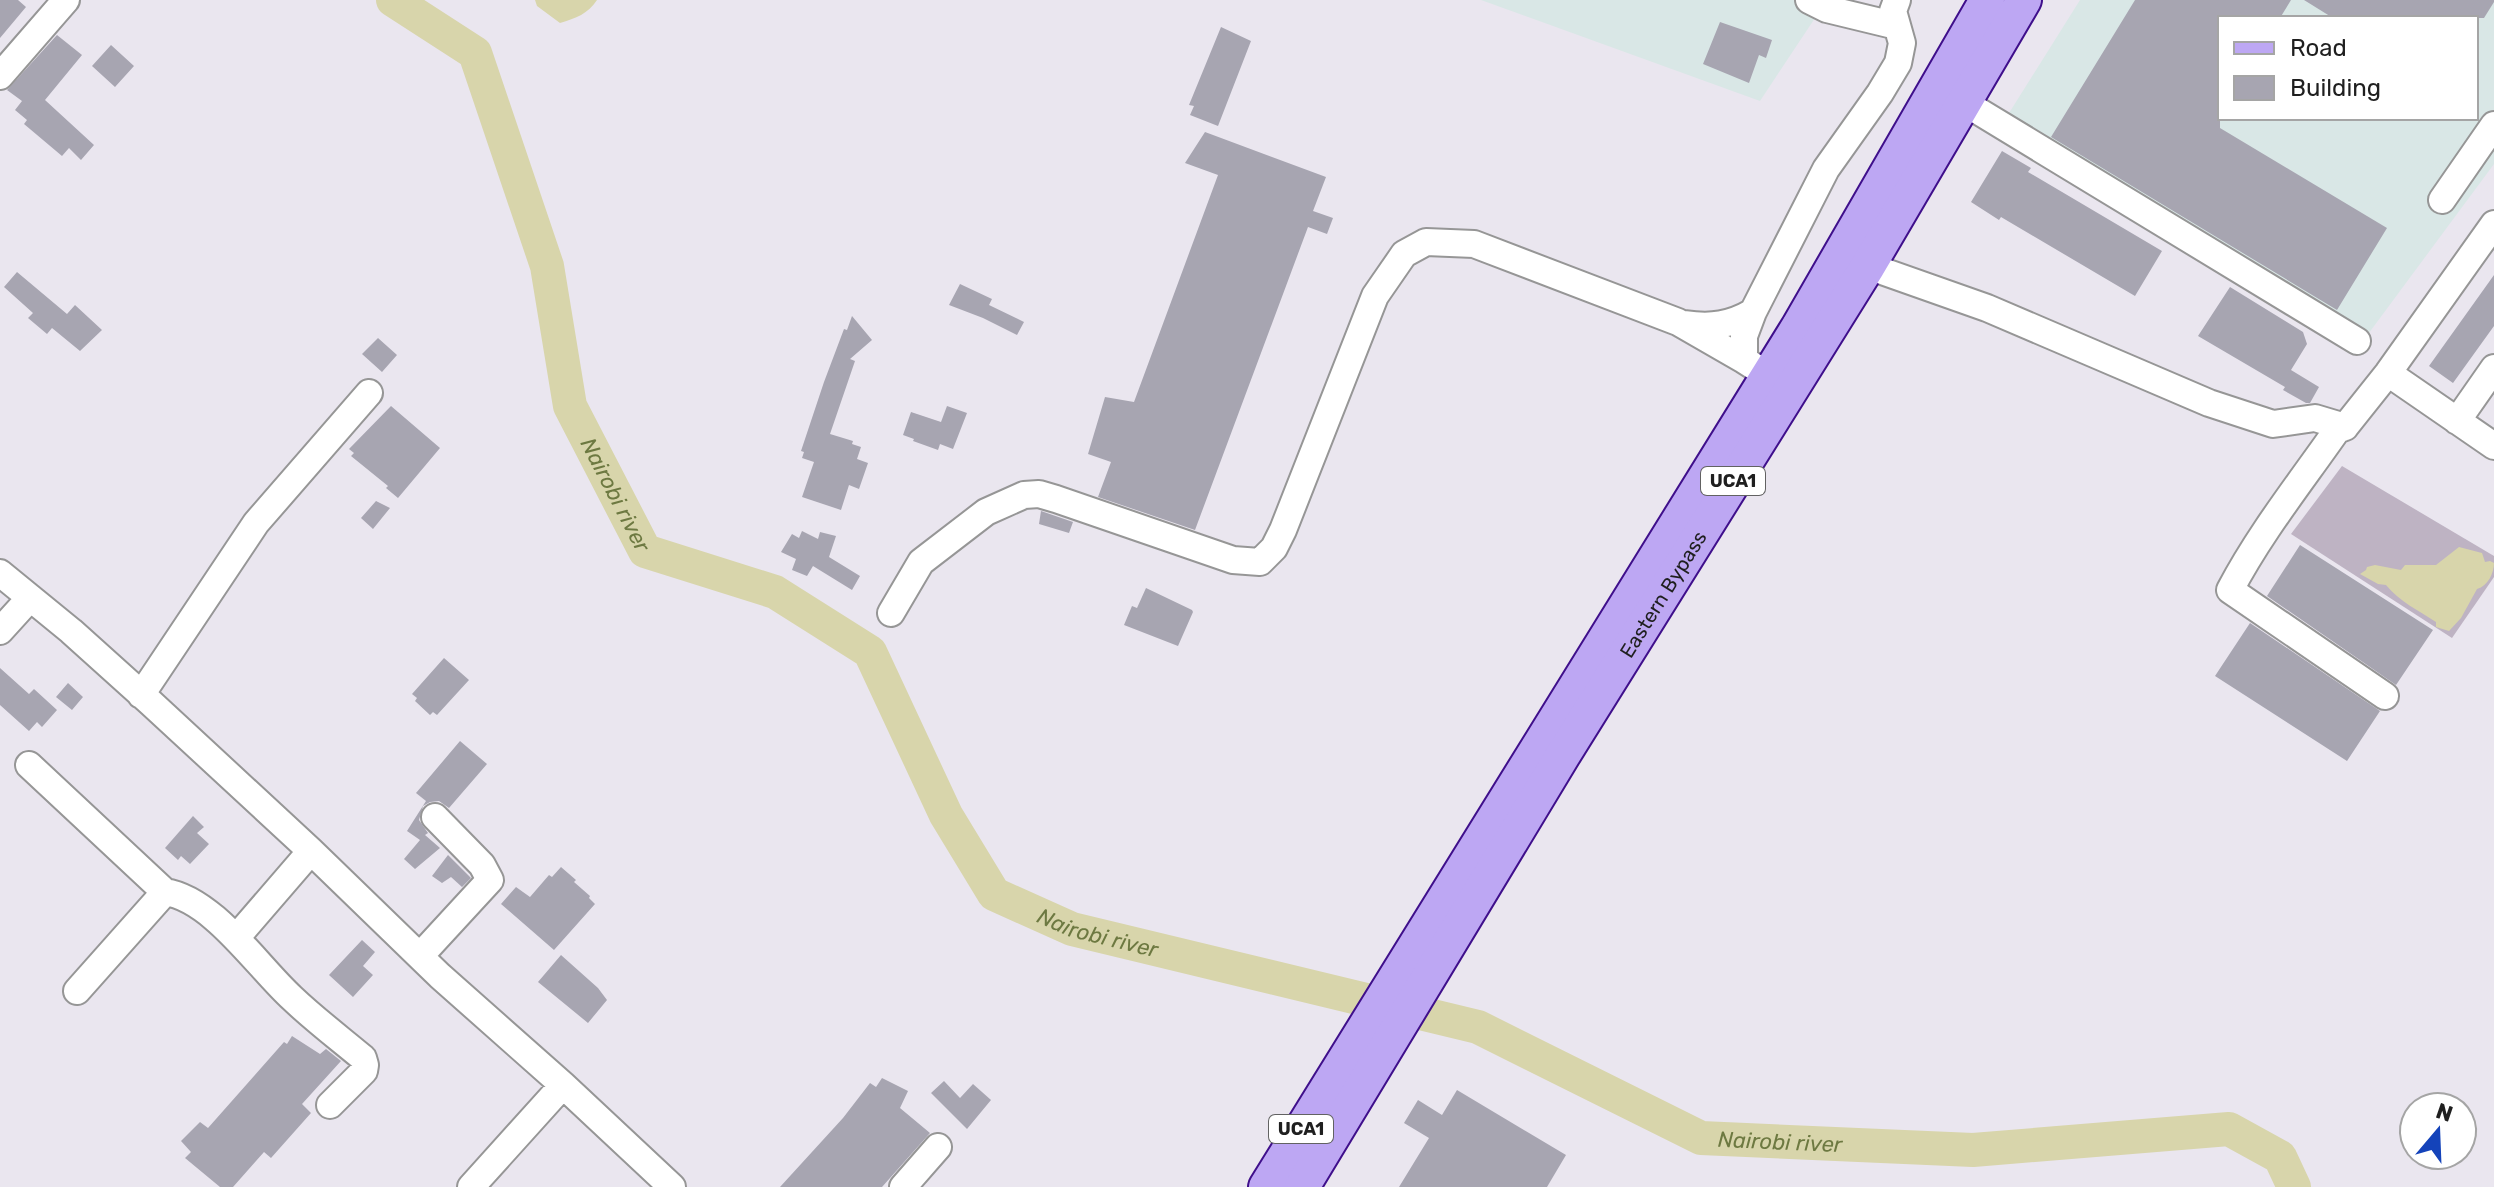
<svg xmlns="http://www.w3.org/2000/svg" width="2494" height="1187" font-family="Rubik,sans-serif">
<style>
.industrial{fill:#d9e7e6;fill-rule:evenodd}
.construction{fill:#beb3c3}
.water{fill:#d8d5ab}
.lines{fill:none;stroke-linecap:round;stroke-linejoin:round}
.river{stroke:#d8d5ab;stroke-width:34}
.building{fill:#a7a5b1}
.minor-casing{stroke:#969696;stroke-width:30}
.major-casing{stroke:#3f0f8b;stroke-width:38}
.minor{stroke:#fff;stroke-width:26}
.major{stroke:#bda7f3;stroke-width:34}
.labels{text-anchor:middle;stroke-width:6;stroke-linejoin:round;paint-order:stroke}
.shield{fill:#fff;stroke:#626262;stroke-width:2}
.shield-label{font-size:18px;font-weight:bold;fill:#1f1f1f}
.street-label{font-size:20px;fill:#1f1f1f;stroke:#fff}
.water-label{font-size:22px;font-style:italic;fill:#6d7941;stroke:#fff}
</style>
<rect width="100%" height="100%" fill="#eae6ef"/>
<!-- industrial -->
<path class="industrial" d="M 1481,0 L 1827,0 L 1760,101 Z
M 2080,0 L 2494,0 L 2494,164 L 2363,341 L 2004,121 ZM 2220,18 L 2476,18 L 2476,118 L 2220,118 Z"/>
<!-- construction -->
<path class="construction" d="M 2342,466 L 2494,556 L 2494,577 L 2452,638 L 2291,534 Z"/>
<!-- water -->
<path class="water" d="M 535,0 L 597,0 C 588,14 576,18 560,23 L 537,6 Z
M 2459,547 L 2482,553 L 2485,562 L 2490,561 L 2494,563 C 2494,573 2488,586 2477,589 L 2461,618 L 2449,631 L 2436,627 L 2436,622 C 2418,610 2400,602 2386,585 L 2378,584 L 2360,574 L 2366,570 L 2367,567 L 2375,565 L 2401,570 L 2405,565 L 2436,565 Z"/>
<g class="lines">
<!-- river -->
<path class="river" id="s1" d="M 393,0 L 475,53 L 547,266 L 570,406 L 645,551 L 775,592 L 870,652 L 946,815 L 994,894 L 1072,929 L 1478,1027 L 1701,1138 L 1973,1150 L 2229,1129 L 2280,1157 L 2294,1187"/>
</g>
<!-- building -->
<path class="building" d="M 0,0 L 18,0 L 26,7 L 0,38 Z
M 2135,0 L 2291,0 L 2280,18 L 2220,18 L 2220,128 L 2387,228 L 2337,310 L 2051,137 Z
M 2304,0 L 2494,0 L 2494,2 L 2484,18 L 2333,18 Z
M 1720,22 L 1772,40 L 1766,58 L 1759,55 L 1749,83 L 1703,64 Z
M 1221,27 L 1251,41 L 1218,126 L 1190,115 L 1194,106 L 1189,105 Z
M 57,35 L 82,55 L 45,100 L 94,145 L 81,160 L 69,148 L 62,156 L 24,124 L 27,120 L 15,110 L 22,101 L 7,90 Z
M 111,45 L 134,66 L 115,87 L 92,66 Z
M 1205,132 L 1326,177 L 1313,211 L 1333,218 L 1327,234 L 1308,227 L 1195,530 L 1098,497 L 1111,462 L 1088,454 L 1105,397 L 1134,402 L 1218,175 L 1185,163 Z
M 2002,151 L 2031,168 L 2028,172 L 2162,251 L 2135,296 L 2001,217 L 1999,220 L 1971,202 Z
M 17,272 L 67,314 L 75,305 L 102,330 L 80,351 L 52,328 L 47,334 L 28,318 L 33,313 L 4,287 Z
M 2494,275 L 2494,326 L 2453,383 L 2429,366 Z
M 960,284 L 992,299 L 989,305 L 1024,322 L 1017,335 L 983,318 L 949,305 Z
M 2230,287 L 2303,332 L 2307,344 L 2291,370 L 2319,387 L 2310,403 L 2306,403 L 2283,390 L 2285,387 L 2198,336 Z
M 852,316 L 872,340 L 850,359 L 855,361 L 830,434 L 853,441 L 852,444 L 861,447 L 857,459 L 868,463 L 859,489 L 849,485 L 841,510 L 802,497 L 814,462 L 802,458 L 804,452 L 801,451 L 824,382 L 844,329 L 847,330 Z
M 378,338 L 397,355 L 382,372 L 362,354 Z
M 391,406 L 440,448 L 398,498 L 386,488 L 388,486 L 351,456 L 354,453 L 349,449 Z
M 947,406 L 967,413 L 953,449 L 940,444 L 938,450 L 913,441 L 914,439 L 903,435 L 911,412 L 941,422 Z
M 376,501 L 390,508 L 373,529 L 361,518 Z
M 1041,511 L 1073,522 L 1069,533 L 1039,524 Z
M 802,531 L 818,539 L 820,532 L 836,536 L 829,557 L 860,576 L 852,590 L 813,566 L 807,576 L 792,570 L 796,559 L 781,552 L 792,534 L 799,538 Z
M 2300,545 L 2433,630 L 2396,685 L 2267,596 Z
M 1146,588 L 1192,610 L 1193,612 L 1178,646 L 1124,625 L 1132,606 L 1137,608 Z
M 2250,623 L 2380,711 L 2347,761 L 2215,676 Z
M 444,658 L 469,680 L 437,715 L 433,712 L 430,715 L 415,701 L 417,698 L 412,694 Z
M 0,668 L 29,694 L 34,689 L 57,710 L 42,727 L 37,722 L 29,731 L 0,705 Z
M 68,683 L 83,697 L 72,710 L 56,697 Z
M 460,741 L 487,764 L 449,808 L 439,801 L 430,802 L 423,806 L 419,820 L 428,833 L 425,835 L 440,848 L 415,869 L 404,859 L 420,840 L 407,831 L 426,801 L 416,793 Z
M 193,816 L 204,827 L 197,833 L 209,844 L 190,864 L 181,856 L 178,860 L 165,848 Z
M 448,855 L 471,878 L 462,887 L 451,877 L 442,883 L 432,876 Z
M 561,867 L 576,880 L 574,882 L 590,896 L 589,898 L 595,904 L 554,950 L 501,904 L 516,887 L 530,897 L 549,875 L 552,877 Z
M 362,940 L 375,952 L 363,966 L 373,975 L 353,997 L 329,975 Z
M 561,955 L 598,988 L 607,1000 L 588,1023 L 538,982 Z
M 292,1036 L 320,1054 L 326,1049 L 341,1061 L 302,1104 L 311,1113 L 271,1158 L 264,1152 L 233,1187 L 220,1187 L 185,1158 L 191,1152 L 181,1141 L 200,1122 L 208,1128 L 284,1042 L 287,1044 Z
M 882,1078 L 908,1091 L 900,1108 L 930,1133 L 882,1187 L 780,1187 L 843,1118 L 870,1083 L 876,1087 Z
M 944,1081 L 960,1098 L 973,1084 L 991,1100 L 967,1129 L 931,1093 Z
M 1457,1090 L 1566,1155 L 1547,1187 L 1399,1187 L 1429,1138 L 1404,1123 L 1418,1100 L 1442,1115 Z"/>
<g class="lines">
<defs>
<path id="minor" d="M 1809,0 L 1827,9 L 1897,26
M 0,76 L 66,0
M 1965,103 L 2357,341
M 2442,200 L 2494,125
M 1868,266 L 1987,308 L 2209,403 L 2273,424 L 2315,418 L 2345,427 L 2388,373 L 2494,224
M 1685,324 C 1711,328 1731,325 1753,312
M 1755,367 L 1744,360 L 1744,336 L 1753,312 L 1826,169 L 1880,93 L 1898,63 L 1902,43 L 1893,11 L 1897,0
M 2388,373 L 2494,446
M 2457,421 L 2494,368
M 2345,427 L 2337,430 C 2300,483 2260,533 2230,590 L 2385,696
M 0,573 L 71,631 L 151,703 L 311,851 L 440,976 L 563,1085 L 672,1187
M 891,613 L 921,562 L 986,512 L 1024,495 L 1039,494 L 1056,499 L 1233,560 L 1260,562 L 1274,548 L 1283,530 L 1375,296 L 1404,254 L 1426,242 L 1474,244 L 1678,322 L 1744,360
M 0,631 L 30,598
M 141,695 L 256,523 L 369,393
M 29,765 L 165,892
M 236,938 L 311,851
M 420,956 L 490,880 L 482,865 L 435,817
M 77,991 L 165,892 C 213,899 257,966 292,998 C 314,1019 339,1038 363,1058 L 365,1065 L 364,1071 L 330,1105
M 471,1187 L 563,1085
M 903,1187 L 938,1147"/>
<g id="major">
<path d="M 1266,1187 L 1799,326 L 1987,0"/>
<path id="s2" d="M 1302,1187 L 1563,755 L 1868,266 L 2024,0"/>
</g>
</defs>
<!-- minor casing -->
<use href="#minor" class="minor-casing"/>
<!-- major casing -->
<use href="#major" class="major-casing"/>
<!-- minor -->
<use href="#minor" class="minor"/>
<!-- major -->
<use href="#major" class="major"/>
</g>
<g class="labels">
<!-- shield labels -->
<g class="shield">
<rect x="1701" y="467" width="64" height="28" rx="6"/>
<rect x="1269" y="1115" width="64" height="28" rx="6"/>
</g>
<g class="shield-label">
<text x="1733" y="487">UCA1</text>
<text x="1301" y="1135">UCA1</text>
</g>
<!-- street labels -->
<g class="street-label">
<text dy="7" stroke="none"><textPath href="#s2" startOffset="694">Eastern Bypass</textPath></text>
</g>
<!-- water labels -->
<g class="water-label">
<text dy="8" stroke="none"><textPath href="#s1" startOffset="564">Nairobi river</textPath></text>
<text dy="8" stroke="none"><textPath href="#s1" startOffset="1260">Nairobi river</textPath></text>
<text dy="8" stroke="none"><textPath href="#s1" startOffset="1980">Nairobi river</textPath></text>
</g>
</g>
<!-- legend -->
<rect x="2218" y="16" width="260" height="104" fill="#ffffff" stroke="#a5a5a5" stroke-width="2"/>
<rect x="2234" y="42" width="40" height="12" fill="#bda7f3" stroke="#a5a5a5" stroke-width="2"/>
<text x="2290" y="56" font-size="24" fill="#1f1f1f">Road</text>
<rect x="2234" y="76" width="40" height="24" fill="#a7a5b1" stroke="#a5a5a5" stroke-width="2"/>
<text x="2290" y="96" font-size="24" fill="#1f1f1f">Building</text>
<!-- north arrow -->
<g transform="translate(2438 1131) rotate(19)"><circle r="38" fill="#ffffff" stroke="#a5a5a5" stroke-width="2"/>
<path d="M0-6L14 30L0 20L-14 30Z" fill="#1443ba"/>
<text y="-12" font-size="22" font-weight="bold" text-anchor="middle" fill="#1f1f1f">N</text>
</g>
</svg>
